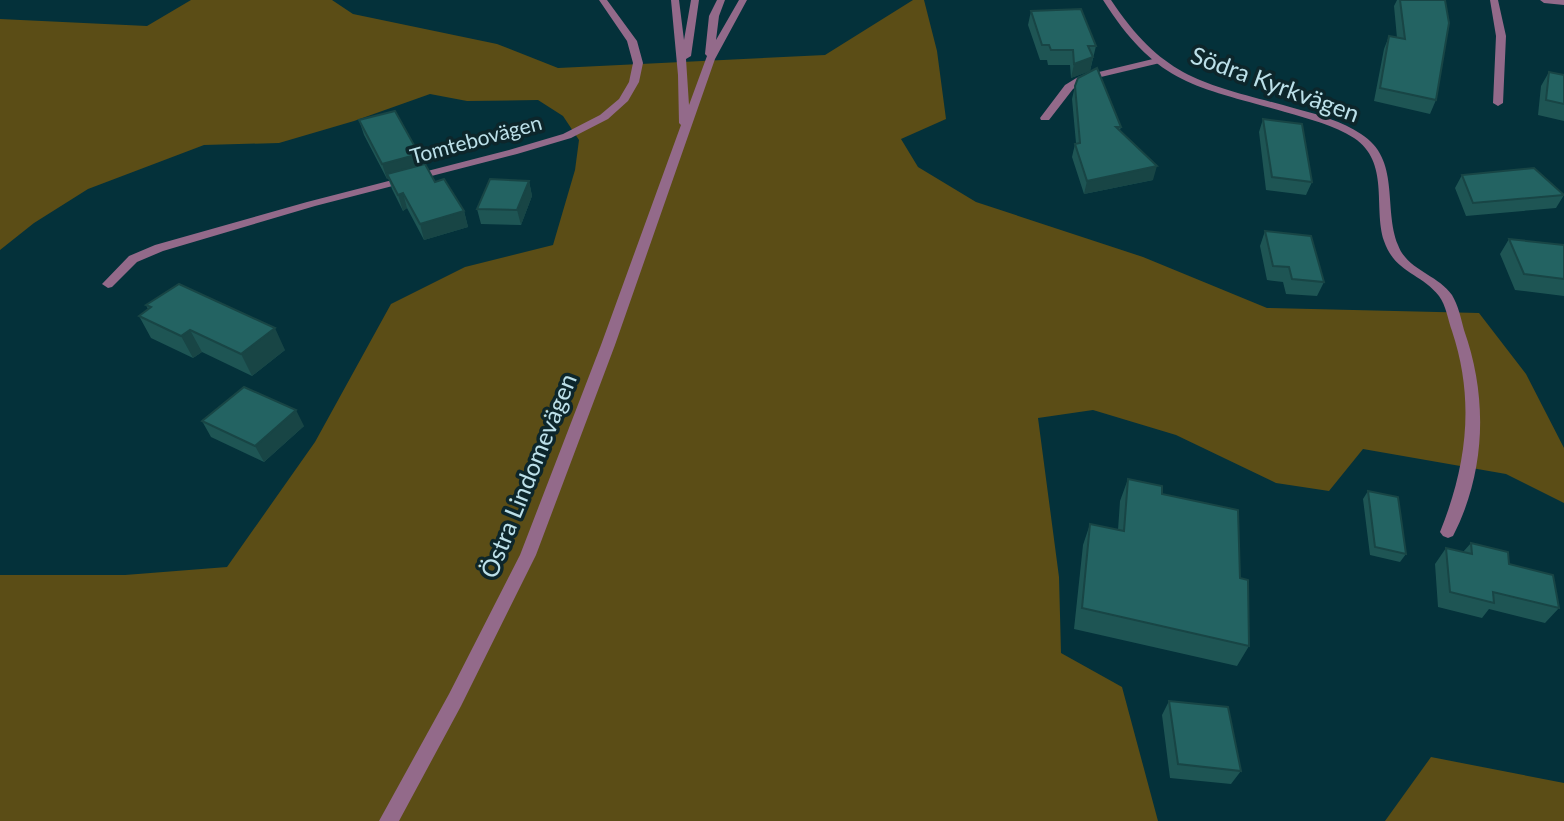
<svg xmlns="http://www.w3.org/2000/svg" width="1564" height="821" font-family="Lato,sans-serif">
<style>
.green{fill:#5b4d16}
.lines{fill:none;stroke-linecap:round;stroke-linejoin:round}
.service{fill:#936a8a;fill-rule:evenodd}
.minor{fill:#936a8a;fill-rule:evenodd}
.tertiary{fill:#936a8a;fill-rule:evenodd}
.wall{fill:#1e5554}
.shaded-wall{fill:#184545}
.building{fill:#236362;stroke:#184545;stroke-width:2}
.labels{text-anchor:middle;stroke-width:7;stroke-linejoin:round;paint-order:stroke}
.far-street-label{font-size:21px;fill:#bce0e9;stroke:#0d262b}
.street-label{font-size:24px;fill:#bce0e9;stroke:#0d262b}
</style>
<rect width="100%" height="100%" fill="#04313a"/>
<!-- green -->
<path class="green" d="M 191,0 L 332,0 L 353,14 L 497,44 L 558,68 L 825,55 L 913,0 L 924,0 L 937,51 L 946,119 L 901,139 L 918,167 L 976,202 L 1143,257 L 1267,308 L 1479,313 L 1526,374 L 1564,448 L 1564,503 L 1506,474 L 1363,449 L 1329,491 L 1276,483 L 1176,435 L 1093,410 L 1038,418 L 1059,577 L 1061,653 L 1122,687 L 1158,821 L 0,821 L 0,575 L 125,575 L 227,567 L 315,442 L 391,304 L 465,267 L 553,245 L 575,170 L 579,140 L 563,116 L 538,100 L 467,101 L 430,94 L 354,121 L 279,143 L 204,145 L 88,189 L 34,223 L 0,250 L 0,19 L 147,26 Z
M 1431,757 L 1564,783 L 1564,821 L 1385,821 Z"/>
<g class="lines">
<!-- service -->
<path class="service" d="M 1157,58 L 1162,61 L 1160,63 L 1084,81 L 1073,89 L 1049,120 L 1041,120 L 1040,118 L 1065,85 L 1078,77 Z"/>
<!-- minor -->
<path class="minor" d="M 599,0 L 607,0 L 637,41 L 643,63 L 639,82 L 628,101 L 608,119 L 571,138 L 517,154 L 315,206 L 163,251 L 137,262 L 112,287 L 108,288 L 102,284 L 129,256 L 155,245 L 307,202 L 509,150 L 563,134 L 600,115 L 619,99 L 629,82 L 633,63 L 627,41 Z
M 1103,0 L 1111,0 C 1166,83 1209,84 1297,109 C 1319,115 1342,121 1361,134 C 1401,159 1383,208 1398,245 C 1407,270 1437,274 1452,295 C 1458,305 1461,318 1464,330 C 1488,397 1486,472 1453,536 L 1448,538 L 1443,536 L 1440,532 C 1467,465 1475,400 1452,331 C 1448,320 1446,305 1439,296 C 1421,273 1395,273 1384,241 C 1373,207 1390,162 1354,138 C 1334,125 1309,119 1285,112 C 1195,86 1157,85 1103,0 Z
M 1490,0 L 1498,0 L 1506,36 L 1503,103 L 1498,106 L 1493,103 L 1496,36 Z
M 1540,0 L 1564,0 L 1564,5 L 1544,3 Z"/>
<!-- tertiary -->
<path class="tertiary" d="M 671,0 L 679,0 L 684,40 L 691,0 L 699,0 L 691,56 L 686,59 L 689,105 L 707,56 L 705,54 L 709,16 L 717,0 L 725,0 L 719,16 L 716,40 L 739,0 L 747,0 L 715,59 L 615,345 L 536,555 L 461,706 L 399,821 L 379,821 L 449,694 L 520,555 L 601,345 L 681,125 L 679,123 L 678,75 Z"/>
</g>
<!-- wall -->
<path class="wall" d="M 1397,0 L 1445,0 L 1436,100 L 1430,114 L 1374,101 L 1384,49 L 1389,36 L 1397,38 L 1394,6 Z
M 1031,11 L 1096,46 L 1090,71 L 1071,78 L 1070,65 L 1048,65 L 1047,60 L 1040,60 L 1028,25 Z
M 1549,72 L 1564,75 L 1564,121 L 1538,115 L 1541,86 Z
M 1075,86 L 1121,127 L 1120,130 L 1153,180 L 1084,194 L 1072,157 L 1075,144 L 1076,143 L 1072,99 Z
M 1263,119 L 1312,182 L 1306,195 L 1266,190 L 1259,132 Z
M 359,120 L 419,154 L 422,165 L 435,182 L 464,211 L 468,227 L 424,240 L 407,208 L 403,211 L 392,189 L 388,178 L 387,179 L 364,135 Z
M 1462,175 L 1564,195 L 1556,208 L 1466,216 L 1455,188 Z
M 529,181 L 532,196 L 521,225 L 481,224 L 477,209 Z
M 1265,231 L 1324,282 L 1317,296 L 1286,294 L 1283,282 L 1267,280 L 1260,246 Z
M 1509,239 L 1564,245 L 1564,296 L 1515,290 L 1500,254 Z
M 146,305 L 285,350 L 252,376 L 202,352 L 193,358 L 151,338 L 139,316 L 148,309 Z
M 202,421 L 304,426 L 264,462 L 211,437 Z
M 1128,479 L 1162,494 L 1240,578 L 1249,646 L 1237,666 L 1074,629 L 1083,545 L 1090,524 L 1118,530 L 1120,501 Z
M 1368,491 L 1406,554 L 1400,562 L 1370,555 L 1363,499 Z
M 1471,543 L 1509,564 L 1559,608 L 1545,623 L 1489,609 L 1482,618 L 1438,607 L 1435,564 L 1446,548 L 1463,552 Z
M 1169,701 L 1241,771 L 1231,784 L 1170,778 L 1162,715 Z"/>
<!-- shaded-wall -->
<path class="shaded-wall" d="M 1093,57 L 1090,71 L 1071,78 L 1074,64 Z
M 419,154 L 423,169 L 387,174 L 388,178 L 387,179 L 382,164 Z
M 1157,166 L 1153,180 L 1084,194 L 1087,181 Z
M 529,181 L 532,196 L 521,225 L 517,210 Z
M 403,193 L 407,208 L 403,211 L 398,195 Z
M 464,211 L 468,227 L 424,240 L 420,224 Z
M 275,328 L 285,350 L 252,376 L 241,354 Z
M 190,330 L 202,352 L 193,358 L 181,336 Z
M 296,410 L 304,426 L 264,462 L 255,446 Z"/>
<!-- building -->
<path class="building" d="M 1400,0 L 1445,0 L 1449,23 L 1436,100 L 1380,88 L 1389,36 L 1405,39 Z
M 1081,9 L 1096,46 L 1088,46 L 1093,57 L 1074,64 L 1073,50 L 1051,50 L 1049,45 L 1042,45 L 1031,11 Z
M 1097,68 L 1121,127 L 1116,127 L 1157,166 L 1087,181 L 1075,144 L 1080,143 L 1075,86 L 1078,78 Z
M 1549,72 L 1564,75 L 1564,104 L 1546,100 Z
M 395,111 L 419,154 L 382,164 L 359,120 Z
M 1263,119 L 1302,124 L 1312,182 L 1272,177 Z
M 425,164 L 435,182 L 444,179 L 464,211 L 420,224 L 403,193 L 398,195 L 387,174 Z
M 1534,168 L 1564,195 L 1473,203 L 1462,175 Z
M 490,179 L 529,181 L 517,210 L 477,209 Z
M 1265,231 L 1311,236 L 1324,282 L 1292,279 L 1289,267 L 1273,266 Z
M 1509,239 L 1564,245 L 1564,279 L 1524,274 Z
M 179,284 L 275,328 L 241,354 L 190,330 L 181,336 L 139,316 L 151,307 L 146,305 Z
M 244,387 L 296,410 L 255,446 L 202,421 Z
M 1128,479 L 1162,486 L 1162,494 L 1238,510 L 1240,578 L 1248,580 L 1249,646 L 1082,608 L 1090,524 L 1124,531 Z
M 1368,491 L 1398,497 L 1406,554 L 1375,547 Z
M 1471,543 L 1508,552 L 1509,564 L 1553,575 L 1559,608 L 1493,592 L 1494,603 L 1450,592 L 1446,548 L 1472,554 Z
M 1169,701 L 1228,707 L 1241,771 L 1178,764 Z"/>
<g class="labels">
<!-- far-street labels -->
<g class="far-street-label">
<text transform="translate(476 140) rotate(-15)" y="7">Tomtebovägen</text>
</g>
<!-- street labels -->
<g class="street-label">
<text transform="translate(1275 85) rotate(20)" y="8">Södra Kyrkvägen</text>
<text transform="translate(529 476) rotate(-68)" y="8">Östra Lindomevägen</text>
</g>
</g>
</svg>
